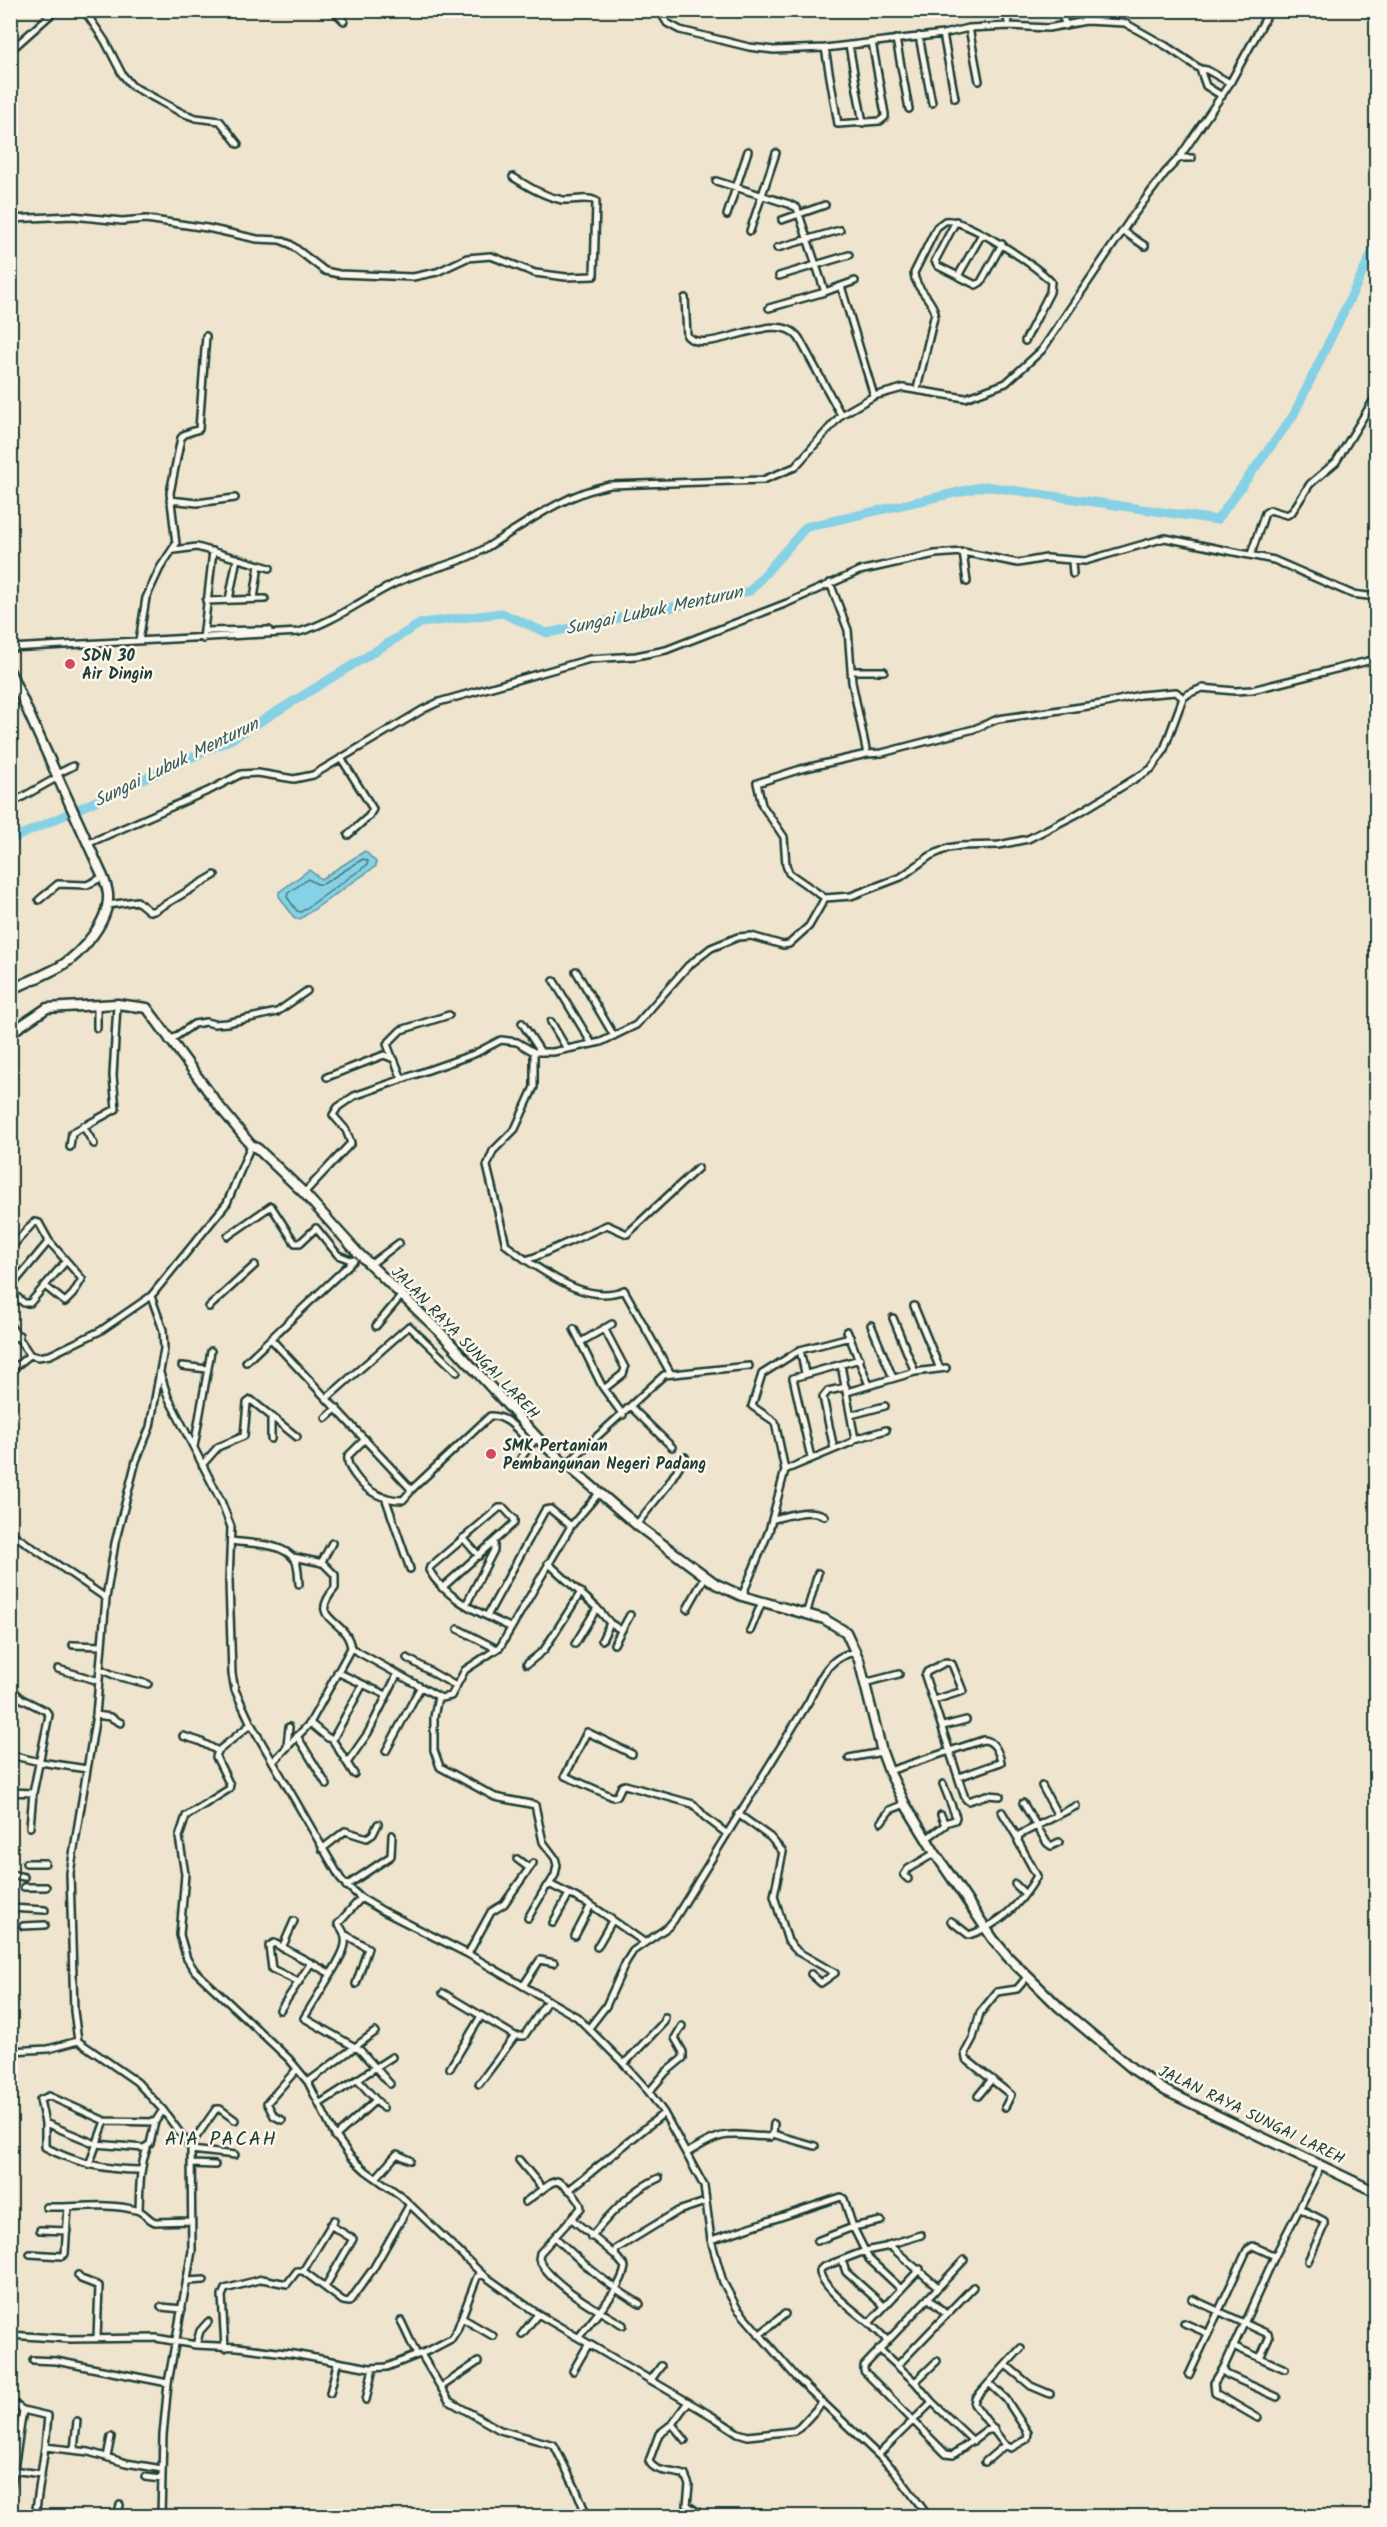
<svg xmlns="http://www.w3.org/2000/svg" width="1387" height="2527" font-family="Kalam,sans-serif">
<style>
.water{fill:#86d1e6;stroke:#5d969f;stroke-width:1.5}
.lines{fill:none;stroke-linecap:round;stroke-linejoin:round}
.shore{stroke:#48787b;stroke-width:1.5}
.river{stroke:#86d1e6;stroke-width:9}
.street-casing{stroke:#1f3d34;stroke-width:10}
.secondary-casing{stroke:#1f3d34;stroke-width:13}
.street{stroke:#fbf7ec;stroke-width:5}
.secondary{stroke:#fbf7ec;stroke-width:8}
.poi-dot{fill:#d1495b;stroke:#fbf7ec;stroke-width:2}
.labels{text-anchor:middle;stroke-width:5;stroke-linejoin:round;paint-order:stroke}
.poi-label{font-size:16px;font-weight:bold;fill:#1f3d34;stroke:#fbf7ec;text-anchor:start}
.street-label{font-size:16px;fill:#1f3d34;stroke:#fbf7ec}
.water-label{font-size:18px;font-style:italic;fill:#345b58;stroke:#fbf7ec}
.quarter-label{font-size:20px;letter-spacing:1.5px;fill:#1f3d34;stroke:#fbf7ec}
</style>
<rect width="100%" height="100%" fill="#efe4ce"/>
<filter id="ink" filterUnits="userSpaceOnUse"><feTurbulence type="fractalNoise" baseFrequency=".0167" numOctaves="2"/><feDisplacementMap in="SourceGraphic" scale="12" xChannelSelector="R" yChannelSelector="G"/><feConvolveMatrix kernelMatrix="1 2 1 2 8 2 1 2 1" color-interpolation-filters="sRGB"/></filter>
<g filter="url(#ink)">
<!-- water -->
<path class="water" d="M 365,851 L 376,862 L 376,866 L 300,919 L 295,919 L 279,896 L 279,892 L 309,870 L 321,879 Z"/>
<g class="lines">
<!-- shore -->
<path class="shore" d="M 363,859 L 368,861 L 367,865 L 301,912 L 297,911 L 287,897 L 288,893 L 308,879 L 317,884 L 323,884 Z"/>
<!-- river -->
<path class="river" d="M 10,840 L 232,739 L 421,623 L 502,613 L 547,633 L 750,591 L 806,527 L 985,486 L 1217,520 L 1293,416 L 1376,245"/>
<defs>
<path id="street" d="M 84,10 L 105,41 L 122,74 L 132,86 L 182,113 L 196,118 L 220,121 L 238,144
M 333,10 L 344,21
M 659,10 L 667,23 L 680,30 L 749,47 L 774,50 L 825,48 L 943,34 L 969,28 L 1009,26 L 1048,28 L 1086,21 L 1125,23 L 1166,46 L 1200,69 L 1207,70 L 1230,83
M 1005,10 L 1009,26
M 1060,10 L 1066,26
M 1256,10 L 1266,18
M 969,28 L 979,81
M 943,34 L 955,98
M 919,36 L 932,103
M 896,39 L 909,109
M 849,45 L 863,123
M 825,48 L 838,124 L 880,121 L 885,117 L 885,114 L 872,42
M 10,51 L 56,10
M 1200,69 L 1206,86 L 1222,96
M 1179,158 L 1192,158
M 10,176 L 14,219
M 716,181 L 789,204 L 797,208 L 825,292 L 841,286 L 874,396
M 727,215 L 748,151
M 10,219 L 72,216 L 122,221 L 146,219 L 207,228 L 257,239 L 280,240 L 290,244 L 325,271 L 339,274 L 413,277 L 437,272 L 467,258 L 491,256 L 535,273 L 566,277 L 594,276 L 596,201 C 587,196 573,201 562,200 C 543,196 529,187 513,177
M 782,220 L 825,205
M 956,221 L 935,261 L 938,266 L 976,285 L 981,282 L 1002,244
M 750,231 L 776,153
M 1123,231 L 1145,246
M 777,248 L 840,230
M 779,276 L 849,255
M 958,276 L 982,234
M 841,286 L 855,281
M 685,298 L 687,336 C 708,358 776,306 799,338 L 841,415
M 769,308 L 825,292
M 917,389 L 935,313 C 932,298 915,289 914,273 L 937,227 L 945,221 C 965,218 1038,266 1051,282 L 1050,292 L 1025,341
M 170,500 L 197,503 L 235,498
M 174,550 L 197,547 L 270,568
M 963,552 L 967,582
M 1251,554 L 1265,513 L 1270,510 L 1287,515 L 1292,512 L 1310,484 L 1336,462 L 1376,396
M 1072,561 L 1073,574
M 254,599 L 259,565
M 229,600 L 237,558
M 206,601 L 265,599
M 205,631 L 269,630
M 203,639 L 213,551
M 139,641 L 146,598 L 160,568 L 176,544 L 170,493 L 181,438 L 185,434 L 199,429 L 206,336
M 10,648 L 299,632 C 335,622 365,597 398,582 C 426,569 457,565 484,549 C 524,525 563,494 610,485 L 763,480 L 795,467 L 841,415 L 874,396 L 903,388 L 965,398 L 1006,383 L 1042,350 L 1132,217 L 1165,173 L 1179,158 L 1230,83 L 1270,10
M 851,671 L 884,671
M 867,754 L 882,753 L 974,729 L 998,719 L 1102,704 L 1140,695 L 1176,692 L 1183,698
M 341,758 L 373,809 L 369,816 L 348,835
M 57,774 L 73,766
M 10,804 L 58,777
M 87,844 L 210,790 L 241,774 L 258,773 L 294,779 L 313,775 L 424,709 L 439,702 L 590,659 L 636,656 L 666,650 L 787,603 L 859,571 L 935,554 L 963,552 L 1018,563 L 1046,558 L 1085,561 L 1165,538 L 1274,560 L 1352,594 L 1376,597
M 825,898 L 789,873 L 786,865 L 784,837 L 762,805 L 757,783 L 801,769 L 867,754 L 852,682 L 848,630 L 830,583
M 39,900 L 58,884 L 87,885 L 103,877
M 108,905 L 137,901 L 149,911 L 154,911 L 215,875
M 576,971 L 614,1036
M 554,981 L 592,1044
M 551,1022 L 567,1049
M 522,1023 L 541,1052
M 97,1028 L 97,1004
M 169,1041 L 194,1024 L 206,1022 L 214,1024 L 227,1023 L 277,1012 L 307,991
M 534,1052 L 534,1087 L 515,1129 L 493,1151 L 487,1166 L 506,1245 L 526,1260 L 535,1257 L 607,1225 L 627,1234 L 698,1168
M 392,1057 L 387,1044 L 401,1030 L 449,1015
M 327,1077 L 384,1055 L 394,1059 L 402,1079
M 83,1126 L 94,1144
M 70,1147 L 72,1133 L 116,1109 L 113,1076 L 117,1004
M 304,1193 L 351,1143 L 346,1130 L 333,1115 L 338,1107 L 354,1096 L 474,1054 L 501,1040 L 517,1042 L 534,1052 L 553,1052 L 601,1042 L 636,1025 L 688,966 L 711,948 L 738,937 L 751,936 L 783,945 L 789,944 L 809,926 L 825,898 L 851,896 L 901,877 L 930,856 L 948,848 L 960,846 L 999,845 L 1028,839 L 1077,814 L 1151,769 L 1163,752 L 1183,698 L 1188,694 L 1202,688 L 1235,691 L 1252,690 L 1376,659
M 228,1236 L 271,1206 L 295,1243 L 300,1243 L 316,1228 L 338,1255 L 353,1261
M 10,1249 L 34,1222 L 39,1223 L 49,1241 L 82,1279 L 73,1294 L 65,1302 L 45,1286
M 526,1260 C 553,1278 591,1304 624,1290 L 671,1374
M 371,1264 L 399,1243
M 10,1288 L 49,1241
M 10,1291 L 24,1303 L 30,1303 L 66,1261
M 151,1296 L 163,1330 L 164,1349 L 150,1427 L 136,1461 L 115,1543 L 106,1598 L 96,1715 L 70,1873 L 74,2011 L 78,2041 L 137,2082 L 163,2110 L 191,2148 L 192,2251 L 168,2383 L 163,2435 L 161,2516
M 914,1306 L 940,1369
M 209,1307 L 255,1265
M 893,1318 L 915,1372
M 10,1325 L 30,1355 L 38,1357 L 50,1355 L 100,1331 L 151,1296 L 227,1203 L 251,1145
M 871,1325 L 893,1378
M 376,1326 L 402,1295
M 574,1329 L 602,1386 L 623,1415
M 847,1331 L 869,1385
M 271,1339 C 317,1389 364,1438 410,1488 L 410,1492 L 403,1500 C 382,1500 366,1492 354,1474 C 350,1468 347,1464 348,1456 L 365,1439
M 10,1340 L 19,1335
M 581,1342 L 612,1324
M 800,1350 L 805,1373
M 246,1362 L 354,1260
M 182,1366 L 207,1369
M 10,1371 L 30,1355
M 160,1373 L 168,1397 L 221,1501 L 231,1527 L 229,1582 L 232,1674 L 235,1690 L 251,1724 L 342,1881 L 361,1898 L 383,1911 L 468,1954 L 577,2017 L 624,2064 L 649,2092 L 664,2113 L 704,2186 L 711,2240 L 723,2282 L 737,2308 L 797,2378 L 894,2470 L 928,2516
M 604,1389 L 623,1374 L 625,1368 L 604,1328
M 847,1392 L 915,1372 L 946,1368
M 327,1398 L 409,1326 L 457,1372
M 631,1407 L 672,1447
M 851,1415 L 885,1406
M 326,1418 L 337,1408
M 271,1439 L 271,1416
M 855,1439 L 886,1430
M 194,1447 L 211,1351
M 834,1449 L 823,1397 L 828,1391 L 846,1387
M 521,1458 L 534,1441
M 811,1458 L 793,1378 L 860,1359
M 202,1465 L 218,1447 L 244,1436 L 247,1403 L 251,1400 L 297,1437
M 566,1465 L 664,1375 L 749,1366
M 785,1470 L 852,1442 L 855,1439 L 841,1365
M 411,1490 L 490,1416 C 508,1415 519,1432 531,1444
M 385,1497 L 410,1569
M 774,1519 C 789,1515 810,1508 825,1516
M 636,1525 L 667,1486 L 685,1457
M 10,1532 L 106,1598
M 463,1538 L 479,1556
M 231,1541 C 250,1544 283,1542 295,1560 C 299,1566 298,1576 299,1584
M 321,1563 L 332,1543
M 548,1563 L 597,1608 L 610,1623 L 621,1630
M 442,1588 L 514,1523 L 514,1519 L 504,1508 L 499,1508 L 430,1567 L 429,1570 C 445,1599 482,1614 510,1627
M 742,1596 L 769,1531 L 785,1470 L 775,1422 L 752,1406 L 762,1374 L 800,1350 L 850,1337
M 466,1605 L 494,1550 L 494,1543
M 687,1609 L 705,1577
M 806,1615 L 818,1573
M 487,1616 L 545,1510 L 550,1509 L 571,1526
M 458,1629 L 497,1649
M 750,1631 L 762,1602
M 602,1640 L 610,1623
M 575,1644 L 597,1608
M 614,1644 L 630,1615
M 73,1645 L 101,1646
M 351,1648 L 441,1698 L 451,1696 L 465,1670 L 500,1647 L 571,1526 L 600,1492
M 407,1658 L 456,1686
M 527,1664 L 544,1650 L 581,1592
M 58,1669 L 99,1681
M 100,1669 L 116,1676 L 148,1684
M 337,1672 L 386,1695
M 864,1683 L 899,1674
M 10,1687 L 22,1699 L 46,1711 L 49,1715 L 33,1793 L 10,1792
M 438,1697 L 434,1717 L 434,1750 L 440,1767 L 495,1797 L 535,1805 L 543,1842 L 555,1858 L 557,1865 L 555,1875 L 549,1885
M 934,1700 L 963,1691 L 952,1664 L 946,1662 L 927,1672 L 925,1676 L 965,1798 L 968,1801 L 987,1795 L 1000,1796
M 96,1715 L 110,1717 L 121,1723
M 310,1723 L 328,1738 L 333,1739 L 363,1684
M 251,1724 L 218,1751 L 216,1757 L 230,1785 L 229,1789 L 186,1816 L 179,1837 L 185,1874 L 180,1935 L 187,1959 L 195,1971 L 289,2059 L 308,2082 L 333,2132 L 350,2156 L 366,2171 L 401,2196 L 482,2274
M 943,1726 L 966,1720
M 183,1736 L 199,1741 L 218,1751
M 297,1736 L 327,1785
M 332,1739 L 354,1774
M 287,1745 L 289,1727
M 386,1751 L 420,1688
M 632,1754 L 587,1732 L 565,1776 L 613,1797 L 617,1796 L 622,1786 L 625,1785 L 693,1804 L 705,1817 L 726,1833
M 10,1755 L 40,1762 L 87,1769
M 849,1758 L 882,1752
M 273,1762 L 310,1723 L 351,1648 C 347,1617 306,1622 335,1588 L 335,1575 L 323,1563 L 293,1557
M 347,1763 L 368,1733 L 397,1675
M 889,1771 L 983,1740 C 994,1740 999,1753 1001,1762 L 959,1777
M 943,1784 L 956,1817 L 955,1820 L 945,1823
M 1042,1786 L 1057,1814
M 1023,1803 L 1047,1843 L 1051,1846 L 1059,1842
M 1002,1812 L 1017,1837
M 738,1814 L 770,1837 L 783,1852 L 774,1896 L 788,1941 L 798,1952 L 835,1973 L 821,1983 L 811,1974
M 881,1822 L 890,1810 L 905,1804
M 30,1827 L 33,1793
M 926,1839 L 945,1825 L 941,1815
M 322,1849 L 345,1831 L 367,1838 L 373,1834 L 378,1824
M 517,1859 L 529,1868
M 26,1863 L 45,1863
M 10,1874 L 24,1877
M 908,1879 L 904,1875 L 908,1869 L 935,1853
M 1015,1884 L 1025,1894
M 346,1886 L 391,1856 L 392,1835
M 24,1887 L 46,1887
M 10,1908 L 45,1910
M 528,1918 L 546,1887 L 551,1885 L 591,1905 L 644,1942
M 951,1921 L 969,1935 C 999,1925 1021,1904 1037,1876 L 1018,1841 L 1019,1835 L 1076,1806
M 553,1923 L 569,1894
M 23,1926 L 45,1925
M 346,1935 L 368,1948 L 356,1984
M 575,1936 L 591,1905
M 597,1947 L 612,1921
M 282,1948 L 294,1921
M 468,1954 L 491,1912 L 504,1904 L 533,1863
M 331,1974 C 340,1957 354,1941 338,1924 L 361,1898
M 299,1982 L 272,1969 L 269,1946 L 274,1943 L 311,1963
M 523,1986 L 540,1960 L 554,1963
M 443,1993 L 515,2036
M 280,2010 L 311,1963 L 331,1974 L 304,2018 L 360,2050 L 390,2084
M 589,2028 L 606,2006 L 626,1962 L 633,1951 L 668,1927 L 674,1920 L 809,1701 C 820,1678 829,1655 857,1652
M 10,2051 L 48,2049 L 78,2041
M 624,2064 L 664,2022 L 665,2017
M 450,2068 L 481,2016
M 358,2080 L 383,2108
M 308,2082 L 375,2032
M 479,2084 L 515,2036 L 524,2036 L 548,2000
M 649,2092 L 666,2072 L 683,2058 L 683,2052 L 675,2038 L 682,2026
M 978,2096 L 992,2079
M 319,2104 L 392,2057
M 1005,2107 L 1011,2095 L 966,2059 L 965,2053 L 973,2038 L 980,2013 L 997,1992 L 1017,1989 L 1027,1977
M 282,2120 L 274,2116 L 267,2103 L 297,2069
M 105,2121 L 49,2096 L 40,2100 L 45,2123 L 45,2147 C 75,2163 105,2170 139,2170
M 45,2123 L 96,2144 L 144,2148 L 150,2144 L 155,2122 L 163,2110
M 773,2134 L 815,2146
M 335,2137 L 376,2100
M 190,2146 L 216,2109 L 220,2109 L 235,2120
M 191,2150 L 235,2155
M 687,2153 C 726,2129 726,2135 770,2137 L 773,2134 L 774,2124
M 519,2160 L 543,2189
M 192,2164 L 215,2165
M 89,2165 L 105,2121 L 155,2122
M 376,2178 L 397,2154 L 410,2160
M 569,2190 L 664,2113
M 525,2202 L 551,2183 L 557,2181 C 567,2186 580,2198 581,2208 L 540,2253 L 539,2259 C 551,2285 598,2310 623,2325
M 46,2207 C 75,2208 108,2202 136,2210 C 145,2212 147,2219 155,2222 L 191,2221
M 1301,2209 L 1324,2221 L 1324,2226 L 1308,2261
M 139,2210 C 140,2186 139,2170 147,2148
M 572,2219 L 615,2255
M 334,2220 L 303,2271 L 343,2301 L 349,2302 L 373,2269 L 410,2204
M 40,2230 L 67,2231
M 555,2237 C 582,2263 608,2286 640,2304
M 591,2237 C 610,2214 631,2190 659,2178
M 711,2240 L 841,2197 L 844,2199 L 853,2227 L 869,2259 L 901,2289
M 817,2241 L 853,2227 L 881,2221
M 888,2245 L 921,2235
M 30,2254 L 62,2256 L 65,2254 L 68,2207
M 842,2260 L 846,2272 L 884,2306
M 964,2260 L 864,2366 L 864,2371 L 946,2454 L 953,2455 L 985,2431 L 994,2429
M 78,2275 L 81,2279 L 99,2286 L 97,2338
M 188,2281 L 204,2280
M 325,2287 L 353,2239 L 330,2225
M 928,2298 L 946,2314
M 1192,2299 L 1268,2334 L 1269,2338 L 1260,2358
M 161,2307 L 182,2309
M 462,2318 L 493,2336
M 401,2321 L 417,2355
M 869,2323 C 857,2313 819,2286 820,2270 L 823,2267 L 865,2251 L 890,2246 L 938,2287
M 1184,2323 L 1207,2333
M 522,2334 L 538,2314
M 10,2335 L 69,2339 L 156,2338 L 196,2345 L 238,2347 L 293,2354 L 370,2368 L 387,2367 L 430,2350 L 451,2339 L 457,2330 L 477,2277 L 482,2274 L 538,2314 L 712,2416 L 738,2433 L 748,2436 L 794,2431 L 799,2428 L 823,2402
M 759,2335 L 785,2314
M 579,2337 C 592,2319 622,2289 625,2267 L 615,2255 L 616,2249 L 678,2211 L 705,2202
M 887,2340 L 869,2323 L 920,2269
M 196,2345 L 200,2331 L 208,2322
M 1233,2346 L 1285,2369
M 225,2348 L 222,2296 L 225,2289 L 262,2279 L 287,2284 L 297,2271 L 303,2271
M 879,2349 L 915,2382 L 932,2402 L 879,2454
M 421,2354 L 449,2401 L 500,2430 L 554,2445 L 576,2489 L 587,2516
M 33,2360 L 56,2361 L 168,2383
M 1006,2365 L 1031,2386 L 1050,2394
M 897,2366 L 973,2287
M 1224,2367 L 1214,2383 L 1215,2393 L 1258,2418
M 573,2371 L 588,2345
M 1189,2375 L 1247,2250 L 1253,2246 L 1275,2256
M 650,2381 L 661,2366
M 915,2382 L 937,2361
M 989,2383 L 975,2399 L 974,2404 L 1005,2445 L 1011,2448 L 1027,2439 L 1028,2433 L 1006,2399 L 989,2383 L 1021,2348
M 441,2387 L 478,2362
M 330,2393 L 337,2364
M 1277,2397 L 1228,2375 L 1224,2372 L 1224,2367 L 1275,2256 L 1321,2166
M 366,2400 L 373,2368
M 10,2401 L 23,2410 L 10,2495
M 931,2401 L 973,2441
M 688,2402 L 672,2424 L 659,2434 L 649,2461 C 654,2473 674,2471 685,2475 L 689,2485 L 687,2505 L 699,2513
M 23,2410 L 48,2416 L 45,2447
M 672,2424 L 685,2440
M 74,2450 L 77,2421
M 107,2457 L 111,2437
M 985,2462 L 1005,2445
M 12,2470 L 41,2474
M 145,2477 L 162,2479
M 35,2516 L 45,2447 L 89,2452 L 126,2463 L 162,2469
M 117,2516 L 120,2505"/>
<path id="secondary" d="M 10,672 L 99,868 C 103,876 107,885 108,894 C 110,920 82,953 61,966 C 45,975 27,982 10,990
M 10,1033 L 47,1008 L 117,1004 L 147,1008 L 219,1106 L 251,1145 L 258,1149 L 304,1193 L 357,1252 L 441,1333 L 545,1446 L 638,1526 L 716,1584 L 742,1596 L 824,1619 L 846,1632 L 859,1660 L 882,1752 L 889,1771 L 905,1804 L 935,1853 L 993,1939 L 1008,1957 L 1059,2007 L 1134,2070 L 1166,2091 L 1376,2192"/>
</defs>
<!-- street casing -->
<use href="#street" class="street-casing"/>
<!-- secondary casing -->
<use href="#secondary" class="secondary-casing"/>
<!-- street -->
<use href="#street" class="street"/>
<!-- secondary -->
<use href="#secondary" class="secondary"/>
</g>
</g>
<!-- markers -->
<g class="poi-dot">
<circle cx="70" cy="664" r="6"/>
<circle cx="491" cy="1454" r="6"/>
</g>
<g class="labels">
<!-- poi labels -->
<g class="poi-label">
<text x="82" y="661">SDN 30<tspan x="82" dy="18">Air Dingin</tspan></text>
<text x="503" y="1451">SMK Pertanian<tspan x="503" dy="18">Pembangunan Negeri Padang</tspan></text>
</g>
<!-- street labels -->
<g class="street-label">
<text transform="translate(466 1342) rotate(46)" y="6">JALAN RAYA SUNGAI LAREH</text>
<text transform="translate(1252 2114) rotate(26)" y="6">JALAN RAYA SUNGAI LAREH</text>
</g>
<!-- water labels -->
<g class="water-label">
<text transform="translate(654 610) rotate(-12)" y="6">Sungai Lubuk Menturun</text>
<text transform="translate(176 762) rotate(-26)" y="6">Sungai Lubuk Menturun</text>
</g>
<!-- quarter labels -->
<g class="quarter-label">
<text x="221" y="2145">AIA PACAH</text>
</g>
</g>
<!-- margin -->
<rect width="1387" height="2527" fill="none" stroke="#fbf7ec" stroke-width="36"/>
<rect x="18" y="18" width="1351" height="2491" fill="none" stroke="#1f3d34" stroke-width="2" filter="url(#ink)"/>
</svg>
